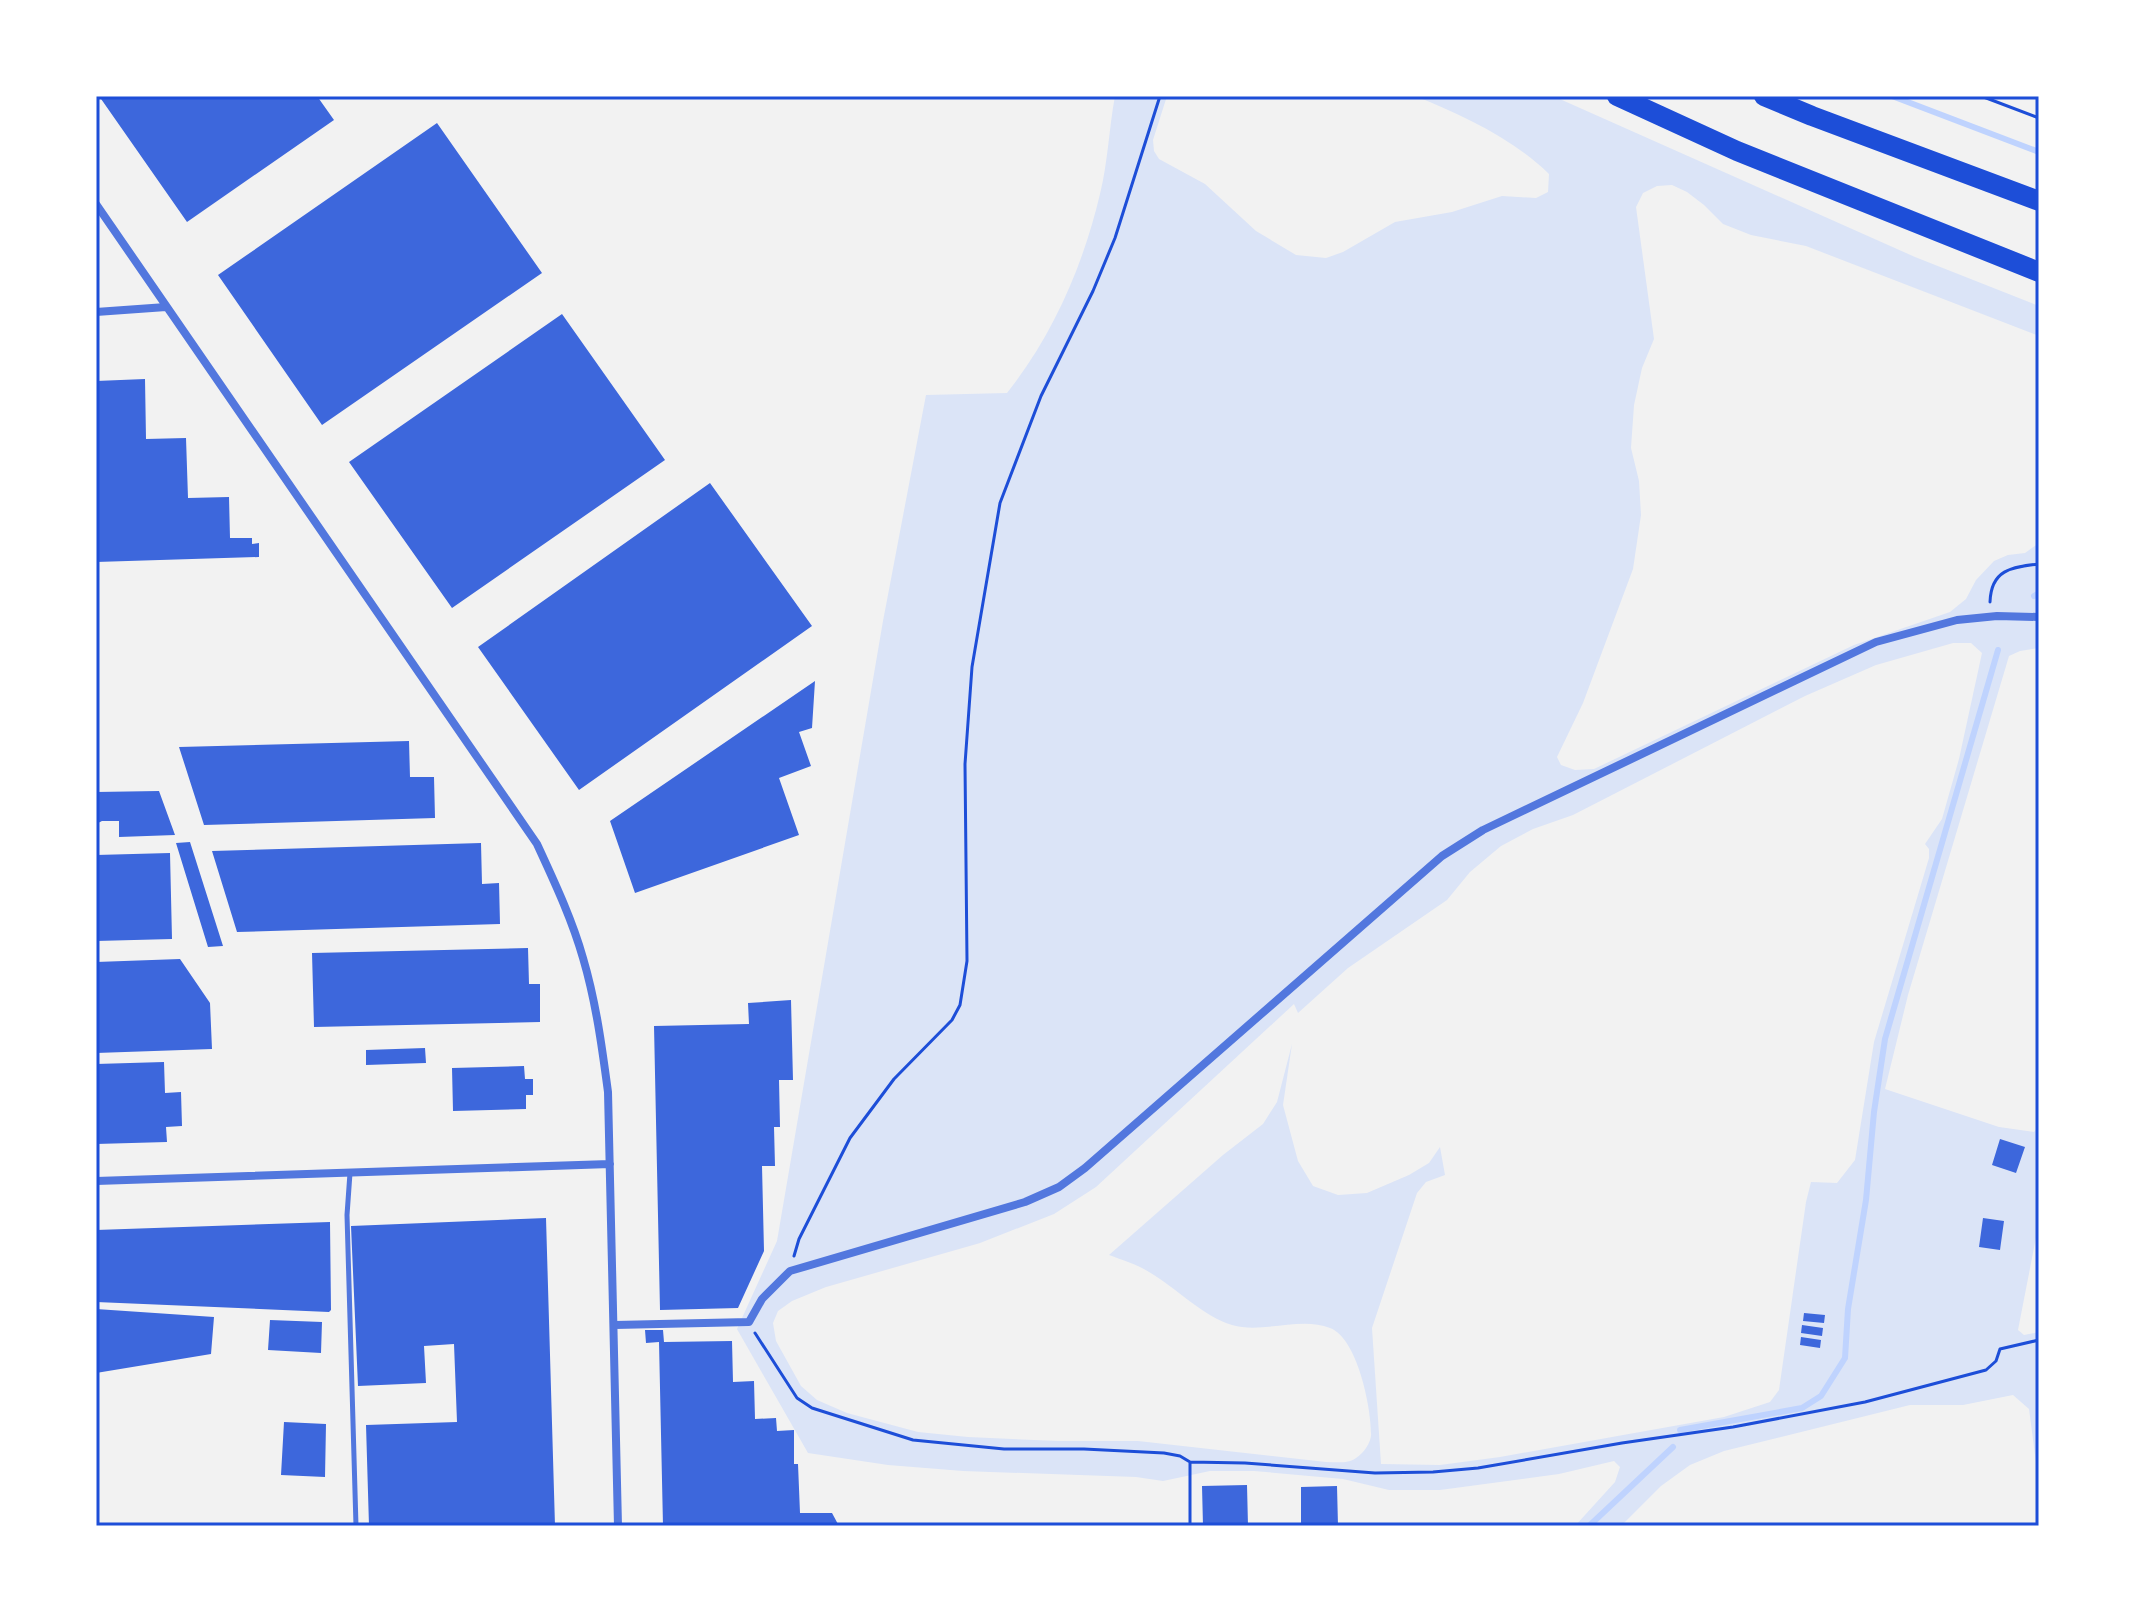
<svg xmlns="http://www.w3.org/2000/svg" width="2135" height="1622" font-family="Quicksand,sans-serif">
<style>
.green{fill:#dbe4f7;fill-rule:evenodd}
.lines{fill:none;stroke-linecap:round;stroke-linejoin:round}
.stream{stroke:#bfd3fe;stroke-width:6}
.building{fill:#3d67dc}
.path{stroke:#1d4ed8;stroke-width:3}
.service{stroke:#5277de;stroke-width:5}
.minor{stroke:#5277de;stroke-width:8}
.motorway{stroke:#1d4ed8;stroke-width:20}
.neatline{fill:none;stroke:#1d4ed8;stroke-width:3}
</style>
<rect width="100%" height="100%" fill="#f2f2f2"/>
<!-- green -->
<path class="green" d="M 1115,96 L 1167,96 L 1153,140 L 1154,151 L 1159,159 L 1205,184 L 1256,231 L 1296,255 L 1326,258 L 1343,252 L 1395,222 L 1452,212 L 1502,196 L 1536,198 L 1548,192 L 1549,174 C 1512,138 1462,115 1415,96 L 1553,96 L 1915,257 L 2039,306 L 2039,336 L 1806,246 L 1751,235 L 1723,224 L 1704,205 L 1687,192 L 1672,185 L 1657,186 L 1643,193 L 1636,207 L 1654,339 L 1642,368 L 1634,405 L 1631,448 L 1639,481 L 1641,515 L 1633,569 L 1583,703 L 1557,757 L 1561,765 L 1575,770 L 1594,769 L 1854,645 L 1950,612 L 1966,599 L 1976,580 L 1994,561 L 2008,555 L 2025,553 L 2039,543 L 2039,648 L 2020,651 L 2009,656 L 1908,995 L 1885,1089 L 1999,1127 L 2034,1132 L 2039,1125 L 2039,1222 L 2018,1330 L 2024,1335 L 2039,1332 L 2039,1485 L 2029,1409 L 2013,1395 L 1963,1405 L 1910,1405 L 1724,1451 L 1690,1465 L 1661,1486 L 1621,1526 L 1575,1526 L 1615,1482 L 1620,1467 L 1614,1461 L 1559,1474 L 1440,1490 L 1389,1490 L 1343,1479 L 1254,1471 L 1210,1471 L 1163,1481 L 1136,1477 L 963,1471 L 888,1465 L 808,1453 L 737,1329 L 777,1241 L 883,621 L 926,395 L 1007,393 C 1053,335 1083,266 1100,194 C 1108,162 1109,128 1115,96 ZM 1953,643 L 1971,643 L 1982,653 L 1959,759 L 1942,819 L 1925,844 L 1929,849 L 1929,858 L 1874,1042 L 1855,1160 L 1837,1183 L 1811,1182 L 1806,1202 L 1779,1390 L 1770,1402 L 1724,1417 L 1500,1457 L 1440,1465 L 1381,1464 L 1372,1328 L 1417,1193 L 1426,1182 L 1445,1175 L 1440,1147 L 1429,1163 L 1409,1175 L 1367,1193 L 1338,1195 L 1313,1186 L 1298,1161 L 1283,1105 L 1292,1044 L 1277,1102 L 1263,1124 L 1223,1155 L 1109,1255 C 1122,1260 1137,1264 1149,1272 C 1175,1287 1204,1317 1232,1325 C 1263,1334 1300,1316 1330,1328 C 1357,1338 1371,1406 1371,1433 C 1372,1441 1364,1453 1356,1458 C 1348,1464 1336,1462 1326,1462 L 1138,1441 L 1058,1441 L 968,1437 L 918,1432 L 847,1413 L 817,1400 L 801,1386 L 776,1341 L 773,1323 L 778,1311 L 792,1301 L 826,1287 L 980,1243 L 1054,1214 L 1096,1187 L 1294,1004 L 1298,1013 L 1348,968 L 1447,900 L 1470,872 L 1501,846 L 1533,829 L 1573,815 L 1805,696 L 1876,665 Z"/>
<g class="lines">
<!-- stream -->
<path class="stream" d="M 1892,96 L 2039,152
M 2034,596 L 2039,593
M 1680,1430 L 1802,1408 L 1821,1396 L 1845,1358 L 1848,1309 L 1866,1200 L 1874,1112 L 1885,1039 L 1998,650
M 1589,1526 L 1673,1447"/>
</g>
<!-- building -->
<path class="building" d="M 99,96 L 317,96 L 334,120 L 187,222 Z
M 437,123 L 542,273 L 322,425 L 218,275 Z
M 562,314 L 665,460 L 452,608 L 349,462 Z
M 145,379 L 146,439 L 186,438 L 188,498 L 229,497 L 230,538 L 252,538 L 252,544 L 259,543 L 259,557 L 96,562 L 96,381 Z
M 710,483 L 812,626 L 579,790 L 478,647 Z
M 815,681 L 812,728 L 799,732 L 811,766 L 779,778 L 799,835 L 635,893 L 610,821 Z
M 409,741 L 410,777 L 434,777 L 435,818 L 204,825 L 179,747 Z
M 159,791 L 175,835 L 119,837 L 119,821 L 102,821 L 96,824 L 96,792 Z
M 190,842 L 223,946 L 208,947 L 176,843 Z
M 481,843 L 482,884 L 499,883 L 500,924 L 237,932 L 212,851 Z
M 170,853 L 172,939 L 96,941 L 96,855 Z
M 528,948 L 529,984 L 540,984 L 540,1022 L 314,1027 L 312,953 Z
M 180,959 L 210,1003 L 212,1049 L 96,1053 L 96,962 Z
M 791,1000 L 793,1080 L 779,1080 L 780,1127 L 774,1127 L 775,1166 L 762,1166 L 764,1251 L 738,1308 L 660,1310 L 654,1026 L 749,1024 L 748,1003 Z
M 425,1048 L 426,1063 L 366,1065 L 366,1050 Z
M 164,1062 L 165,1093 L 181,1092 L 182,1126 L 166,1127 L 167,1142 L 96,1144 L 96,1064 Z
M 524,1066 L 525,1079 L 533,1079 L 533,1095 L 526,1095 L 526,1109 L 453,1111 L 452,1068 Z
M 2000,1139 L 2025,1147 L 2016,1173 L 1992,1165 Z
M 546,1218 L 555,1526 L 369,1526 L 366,1425 L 457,1422 L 454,1344 L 424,1346 L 426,1383 L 358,1386 L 351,1226 Z
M 1983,1218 L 2004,1221 L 2000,1250 L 1979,1247 Z
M 330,1222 L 331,1310 L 329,1312 L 96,1302 L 96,1230 Z
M 96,1309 L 214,1317 L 211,1354 L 96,1373 Z
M 1804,1313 L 1825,1315 L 1824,1323 L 1803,1321 Z
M 270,1320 L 322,1322 L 321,1353 L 268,1350 Z
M 1802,1325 L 1823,1328 L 1822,1336 L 1801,1333 Z
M 645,1330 L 663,1330 L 664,1342 L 732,1341 L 733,1382 L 754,1381 L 755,1419 L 776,1418 L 777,1431 L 794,1430 L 794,1464 L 798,1464 L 800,1513 L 832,1513 L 839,1526 L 663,1526 L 659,1342 L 646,1343 Z
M 1801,1337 L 1821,1340 L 1820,1348 L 1800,1345 Z
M 284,1422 L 326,1424 L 325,1477 L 281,1475 Z
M 1247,1485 L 1248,1526 L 1203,1526 L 1202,1486 Z
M 1337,1486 L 1338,1526 L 1301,1526 L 1301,1487 Z"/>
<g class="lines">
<!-- path -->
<path class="path" d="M 1981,96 L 2039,118
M 1990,602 C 1991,570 2011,567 2039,564
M 794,1256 L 799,1239 L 850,1138 L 894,1079 L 952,1020 L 960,1005 L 967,961 L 965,764 L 972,667 L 1000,503 L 1041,396 L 1093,291 L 1115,238 L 1160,96
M 755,1333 L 797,1398 L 812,1408 L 913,1440 L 1004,1449 L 1084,1449 L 1164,1453 L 1180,1456 L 1190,1462 L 1245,1463 L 1375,1473 L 1433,1472 L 1478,1468 L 1622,1443 L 1733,1427 L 1865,1402 L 1986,1370 L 1996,1361 L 2000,1349 L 2039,1340
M 1190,1462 L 1190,1526"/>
<!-- service -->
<path class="service" d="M 350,1173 L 347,1215 L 356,1526"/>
<!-- minor -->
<path class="minor" d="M 96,204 L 537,844 C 554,881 572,919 583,958 C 596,1002 602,1047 608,1092 L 618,1526
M 96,312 L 166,307
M 96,1181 L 610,1164
M 615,1325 L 749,1322 L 762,1299 L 790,1271 L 1025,1202 L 1059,1187 L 1085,1168 L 1442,856 L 1483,830 L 1876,642 L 1957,620 L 1997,616 L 2039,617"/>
<!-- motorway -->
<path class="motorway" d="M 1617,96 L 1737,151 L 2039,272
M 1764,96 L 1812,116 L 2039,201"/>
</g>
<!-- border -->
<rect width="2135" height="1622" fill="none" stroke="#ffffff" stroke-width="196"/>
<rect x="98" y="98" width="1939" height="1426" class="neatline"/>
</svg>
